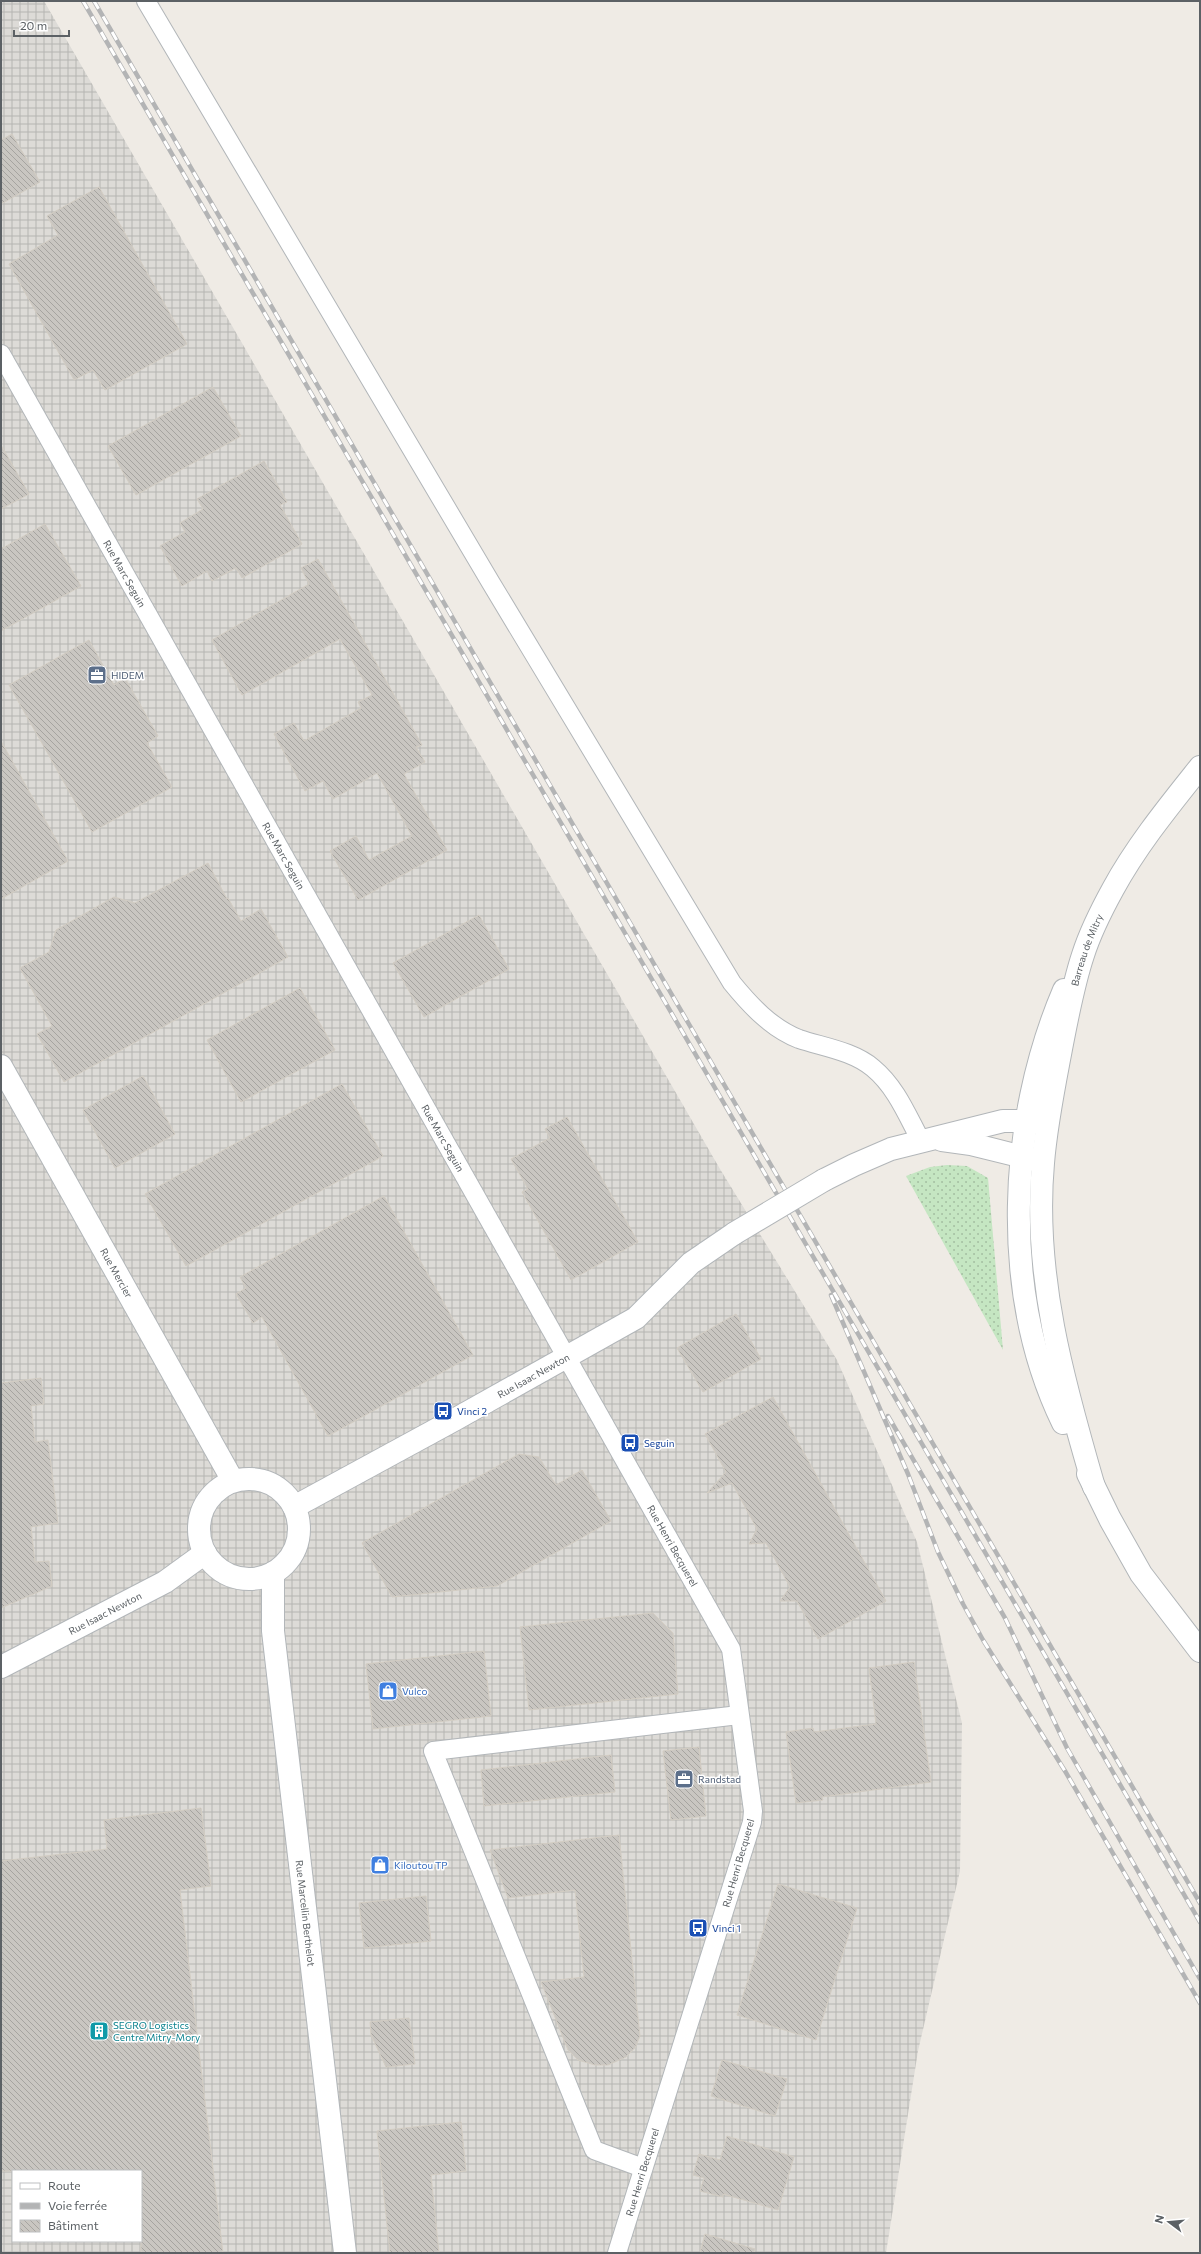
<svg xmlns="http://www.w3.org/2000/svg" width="1201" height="2254" font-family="Commissioner,sans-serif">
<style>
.industrial{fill:url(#industrial-grid);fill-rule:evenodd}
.grass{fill:url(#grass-dots)}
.building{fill:url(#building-back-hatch);stroke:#d3cdc3}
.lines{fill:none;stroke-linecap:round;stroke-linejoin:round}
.minor-casing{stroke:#b2b6b9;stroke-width:20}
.tertiary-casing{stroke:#b2b6b9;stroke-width:24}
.minor{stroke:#fff;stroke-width:18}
.tertiary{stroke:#fff;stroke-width:22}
.rail-casing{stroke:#b3b4b5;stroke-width:4.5}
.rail{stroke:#fff;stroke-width:3;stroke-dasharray:9;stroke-linecap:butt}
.tertiary-bridge-casing{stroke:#b2b6b9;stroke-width:24;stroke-linecap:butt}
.tertiary-bridge{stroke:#fff;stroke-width:22}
.labels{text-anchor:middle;stroke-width:3;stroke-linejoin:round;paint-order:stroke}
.street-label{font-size:10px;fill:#5c6165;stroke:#fff}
.service-label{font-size:10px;fill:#4e5e75;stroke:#fff;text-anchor:start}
.transit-label{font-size:10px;fill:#164399;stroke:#fff;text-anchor:start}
.shop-label{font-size:10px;fill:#366cbe;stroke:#fff;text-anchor:start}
.culture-label{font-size:10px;fill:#0d838f;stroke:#fff;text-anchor:start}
</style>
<defs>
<pattern id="industrial-grid" width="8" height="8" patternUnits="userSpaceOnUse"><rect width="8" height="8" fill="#dddbd7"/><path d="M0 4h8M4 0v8" fill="none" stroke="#b6b5b2"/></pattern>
<pattern id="grass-dots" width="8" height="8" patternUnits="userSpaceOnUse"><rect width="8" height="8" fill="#c5e6c2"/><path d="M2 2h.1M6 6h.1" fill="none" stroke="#a3bea1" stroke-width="1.8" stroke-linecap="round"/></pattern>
<pattern id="building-back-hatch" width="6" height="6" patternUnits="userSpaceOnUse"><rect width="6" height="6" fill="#c9c6c1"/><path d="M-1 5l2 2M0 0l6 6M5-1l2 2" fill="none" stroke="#a6a4a0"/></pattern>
</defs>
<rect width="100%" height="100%" fill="#efebe5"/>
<!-- industrial -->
<path class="industrial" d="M 1,1 L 44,1 L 720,1169 L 837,1360 L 917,1542 L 962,1723 L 960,1871 L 918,2051 L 886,2253 L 1,2253 ZM 13,2171 L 141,2171 L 141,2241 L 13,2241 Z"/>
<!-- grass -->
<path class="grass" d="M 947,1165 L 967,1166 L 988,1178 L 1003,1350 L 906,1176 L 930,1167 Z"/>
<!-- building -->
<path class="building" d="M 12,134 L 40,182 L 1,204 L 1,140 Z
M 99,187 L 187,344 L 105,390 L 93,370 L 74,380 L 9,264 L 58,235 L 47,216 Z
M 213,387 L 241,436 L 136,495 L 108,446 Z
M 1,445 L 29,494 L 1,509 Z
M 264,461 L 287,502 L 280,505 L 302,544 L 242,578 L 236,568 L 212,581 L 207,571 L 182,586 L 160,546 L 185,532 L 180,523 L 203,509 L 197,499 Z
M 45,524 L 81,586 L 1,631 L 1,549 Z
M 318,559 L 422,745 L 416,747 L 425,762 L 404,774 L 447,850 L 358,900 L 330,851 L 356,836 L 369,860 L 412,836 L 377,773 L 333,799 L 323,781 L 305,791 L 274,734 L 294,723 L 304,741 L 361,708 L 358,702 L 372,695 L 340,639 L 242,695 L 212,640 L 309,584 L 301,568 Z
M 89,640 L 114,685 L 125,678 L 158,736 L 147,743 L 172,787 L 92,832 L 9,685 Z
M 1,741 L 68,861 L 1,899 Z
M 208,863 L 227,899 L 228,898 L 241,921 L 261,909 L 288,957 L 64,1082 L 37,1034 L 52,1026 L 20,968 L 49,952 L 56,930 L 114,897 L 135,903 Z
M 479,915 L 509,969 L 424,1017 L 393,963 Z
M 300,988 L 335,1050 L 241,1102 L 207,1040 Z
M 143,1076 L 175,1134 L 115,1168 L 83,1110 Z
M 342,1084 L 383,1156 L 186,1266 L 145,1194 Z
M 567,1117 L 638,1242 L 571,1280 L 522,1192 L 528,1189 L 511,1159 L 550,1138 L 545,1129 Z
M 384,1196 L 473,1355 L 328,1436 L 262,1317 L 253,1323 L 236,1294 L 246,1288 L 240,1277 Z
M 736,1314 L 761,1359 L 703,1392 L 677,1348 Z
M 41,1378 L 44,1404 L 31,1406 L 35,1442 L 48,1440 L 58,1523 L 31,1527 L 35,1562 L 49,1561 L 52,1586 L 1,1608 L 1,1383 Z
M 773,1397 L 886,1601 L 818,1639 L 797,1601 L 780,1601 L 790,1587 L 766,1543 L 749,1544 L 757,1529 L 732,1483 L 707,1493 L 726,1472 L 705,1434 Z
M 519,1454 L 539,1457 L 556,1485 L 582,1470 L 611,1521 L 497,1586 L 392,1597 L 362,1543 Z
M 653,1613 L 673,1633 L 678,1694 L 529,1710 L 520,1627 Z
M 484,1651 L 491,1716 L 373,1729 L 366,1664 Z
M 914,1662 L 931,1782 L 822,1797 L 823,1800 L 796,1803 L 786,1732 L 813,1728 L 814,1732 L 876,1724 L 869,1668 Z
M 699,1747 L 706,1816 L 671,1820 L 663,1751 Z
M 611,1755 L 615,1792 L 484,1806 L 481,1770 Z
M 201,1808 L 211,1886 L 180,1890 L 223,2253 L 141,2253 L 141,2171 L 1,2171 L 1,1861 L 107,1849 L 104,1820 Z
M 619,1835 L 640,2036 L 635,2048 L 626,2057 L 608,2065 L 595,2065 L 578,2060 L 568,2050 L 541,1982 L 584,1977 L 575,1890 L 508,1898 L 490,1850 Z
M 778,1884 L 857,1908 L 816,2040 L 737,2015 Z
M 426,1896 L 431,1941 L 364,1948 L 359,1903 Z
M 409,2018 L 415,2064 L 386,2067 L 371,2035 L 370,2022 Z
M 722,2060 L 787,2079 L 775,2116 L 711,2096 Z
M 461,2122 L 466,2171 L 431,2175 L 439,2253 L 390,2253 L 377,2131 Z
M 727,2136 L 794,2157 L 778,2210 L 723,2194 L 723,2197 L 700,2191 L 704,2178 L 693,2175 L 699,2154 L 720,2160 Z
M 705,2234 L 755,2249 L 754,2253 L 700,2253 Z"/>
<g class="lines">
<defs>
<g id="minor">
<path d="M 146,1 L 491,583 L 732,983 C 750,1005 771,1028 799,1039 C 823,1047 853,1051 873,1068 C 896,1087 907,1115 921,1141"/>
<path id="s1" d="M 1,354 L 731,1649 L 753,1811 L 752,1822 L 617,2253"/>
<path d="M 643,2168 L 594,2150 L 433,1751 L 739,1715"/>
</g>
<g id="tertiary">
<path id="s2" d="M 1,1066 L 233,1481"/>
<path d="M 942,1140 L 971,1144 L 1035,1160"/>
<path d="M 824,1180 L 854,1165 L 891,1149 L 1003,1121 L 1040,1121"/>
<path d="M 1063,1423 C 1000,1293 1008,1121 1064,990"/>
<path d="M 1088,1474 L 1110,1519 L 1141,1574 L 1200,1651"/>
<circle cx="249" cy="1529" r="50"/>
<path id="s3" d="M 1094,1487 C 1063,1381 1033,1274 1043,1163 C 1046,1125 1054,1086 1061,1049 C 1067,1018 1073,985 1083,955 C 1090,933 1102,909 1113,889 C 1137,845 1169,806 1200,767"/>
<path id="s4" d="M 294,1507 L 454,1420 L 636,1318 L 691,1263 L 735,1233"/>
<path id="s5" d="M 273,1573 L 273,1631 L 345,2253"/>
<path id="s6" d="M 1,1667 L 165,1582 L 205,1553"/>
</g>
</defs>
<!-- minor casing -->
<use href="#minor" class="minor-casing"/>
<!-- tertiary casing -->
<use href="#tertiary" class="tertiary-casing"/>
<!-- minor -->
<use href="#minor" class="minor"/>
<!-- tertiary -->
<use href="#tertiary" class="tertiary"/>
<defs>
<path id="rail" d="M 83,1 L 1200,1922
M 94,1 L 1200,1903
M 831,1295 L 908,1474 L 938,1552 L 963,1604 L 983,1640 L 1065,1771 L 1200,2003
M 888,1416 L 1005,1618 L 1067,1748 L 1200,1979"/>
</defs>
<!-- rail casing -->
<use href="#rail" class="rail-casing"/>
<!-- rail -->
<use href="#rail" class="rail"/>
<defs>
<path id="tertiary-bridge" d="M 735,1233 L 824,1180"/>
</defs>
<!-- tertiary-bridge casing -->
<use href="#tertiary-bridge" class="tertiary-bridge-casing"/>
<!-- tertiary-bridge -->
<use href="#tertiary-bridge" class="tertiary-bridge"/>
</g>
<!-- icons -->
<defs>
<symbol id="office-square" viewBox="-11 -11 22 22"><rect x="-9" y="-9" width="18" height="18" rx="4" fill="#5c6f8a" stroke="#fff"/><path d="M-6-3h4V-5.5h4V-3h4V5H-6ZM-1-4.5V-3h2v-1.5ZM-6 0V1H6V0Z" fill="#fff"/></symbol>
<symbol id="bus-square" viewBox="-11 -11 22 22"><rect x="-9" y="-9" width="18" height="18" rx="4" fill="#1a4fb4" stroke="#fff"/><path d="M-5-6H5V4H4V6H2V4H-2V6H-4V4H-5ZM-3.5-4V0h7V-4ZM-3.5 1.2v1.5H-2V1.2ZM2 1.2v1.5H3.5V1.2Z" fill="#fff"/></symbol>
<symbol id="shop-square" viewBox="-11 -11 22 22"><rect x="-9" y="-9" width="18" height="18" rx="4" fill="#3f7fe0" stroke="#fff"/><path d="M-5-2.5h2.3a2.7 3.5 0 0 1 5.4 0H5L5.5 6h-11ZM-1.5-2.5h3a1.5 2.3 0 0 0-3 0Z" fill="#fff"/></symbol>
<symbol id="building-square" viewBox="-11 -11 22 22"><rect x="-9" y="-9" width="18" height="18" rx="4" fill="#0f9aa8" stroke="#fff"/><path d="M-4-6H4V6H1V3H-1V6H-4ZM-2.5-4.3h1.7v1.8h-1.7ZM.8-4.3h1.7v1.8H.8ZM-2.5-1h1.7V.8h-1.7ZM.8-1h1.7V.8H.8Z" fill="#fff"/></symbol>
</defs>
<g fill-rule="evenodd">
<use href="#office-square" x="86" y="664" width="22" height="22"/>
<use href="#bus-square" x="432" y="1400" width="22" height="22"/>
<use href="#bus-square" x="619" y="1432" width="22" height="22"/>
<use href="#shop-square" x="377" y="1680" width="22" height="22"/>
<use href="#office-square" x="673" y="1768" width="22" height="22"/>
<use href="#shop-square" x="369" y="1854" width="22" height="22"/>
<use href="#bus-square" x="687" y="1917" width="22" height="22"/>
<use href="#building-square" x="88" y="2020" width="22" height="22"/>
</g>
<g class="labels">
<!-- street labels -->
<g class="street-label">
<text dy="4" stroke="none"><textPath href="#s1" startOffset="252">Rue Marc Seguin</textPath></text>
<text dy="4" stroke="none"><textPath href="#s1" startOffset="576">Rue Marc Seguin</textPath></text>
<text dy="4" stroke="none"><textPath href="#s3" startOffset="548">Barreau de Mitry</textPath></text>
<text dy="4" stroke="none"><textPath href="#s1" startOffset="900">Rue Marc Seguin</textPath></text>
<text dy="4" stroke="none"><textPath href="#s2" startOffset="237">Rue Mercier</textPath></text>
<text dy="4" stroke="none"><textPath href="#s4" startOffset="273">Rue Isaac Newton</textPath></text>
<text dy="4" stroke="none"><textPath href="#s1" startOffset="1368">Rue Henri Becquerel</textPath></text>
<text dy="4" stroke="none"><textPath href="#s6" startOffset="117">Rue Isaac Newton</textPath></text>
<text transform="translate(738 1863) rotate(-74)" y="4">Rue Henri Becquerel</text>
<text dy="4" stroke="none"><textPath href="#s5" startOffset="342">Rue Marcellin Berthelot</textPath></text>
<text transform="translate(642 2172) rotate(-73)" y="4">Rue Henri Becquerel</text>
</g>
<!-- service labels -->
<g class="service-label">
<text x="111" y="679">HIDEM</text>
<text x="698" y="1783">Randstad</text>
</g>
<!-- transit labels -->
<g class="transit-label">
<text x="457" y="1415">Vinci 2</text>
<text x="644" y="1447">Seguin</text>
<text x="712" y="1932">Vinci 1</text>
</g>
<!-- shop labels -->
<g class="shop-label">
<text x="402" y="1695">Vulco</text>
<text x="394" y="1869">Kiloutou TP</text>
</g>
<!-- culture labels -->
<g class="culture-label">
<text x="113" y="2029">SEGRO Logistics<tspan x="113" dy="12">Centre Mitry-Mory</tspan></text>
</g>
</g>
<!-- border -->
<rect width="1201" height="2254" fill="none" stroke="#5c6165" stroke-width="4"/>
<!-- legend -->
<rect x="12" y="2170" width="130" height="72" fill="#ffffff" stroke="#bec0c1"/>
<rect x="20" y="2183" width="20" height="6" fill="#ffffff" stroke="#bec0c1"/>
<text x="48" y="2190" font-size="12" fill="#5c6165">Route</text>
<rect x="20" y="2203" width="20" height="6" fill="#b3b4b5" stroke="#bec0c1"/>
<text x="48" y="2210" font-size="12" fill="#5c6165">Voie ferrée</text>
<rect x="20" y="2220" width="20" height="12" fill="url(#building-back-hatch)" stroke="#bec0c1"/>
<text x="48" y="2230" font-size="12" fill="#5c6165">Bâtiment</text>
<!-- north arrow -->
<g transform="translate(1169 2222) rotate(286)" stroke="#ffffff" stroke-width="3" paint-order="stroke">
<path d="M0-3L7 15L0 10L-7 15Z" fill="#5c6165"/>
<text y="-6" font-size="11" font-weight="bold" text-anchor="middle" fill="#5c6165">N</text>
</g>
<!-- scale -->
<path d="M14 30v6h55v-6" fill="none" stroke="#5c6165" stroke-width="2"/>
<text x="20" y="30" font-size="12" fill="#5c6165" stroke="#ffffff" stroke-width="3" paint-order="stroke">20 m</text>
</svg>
